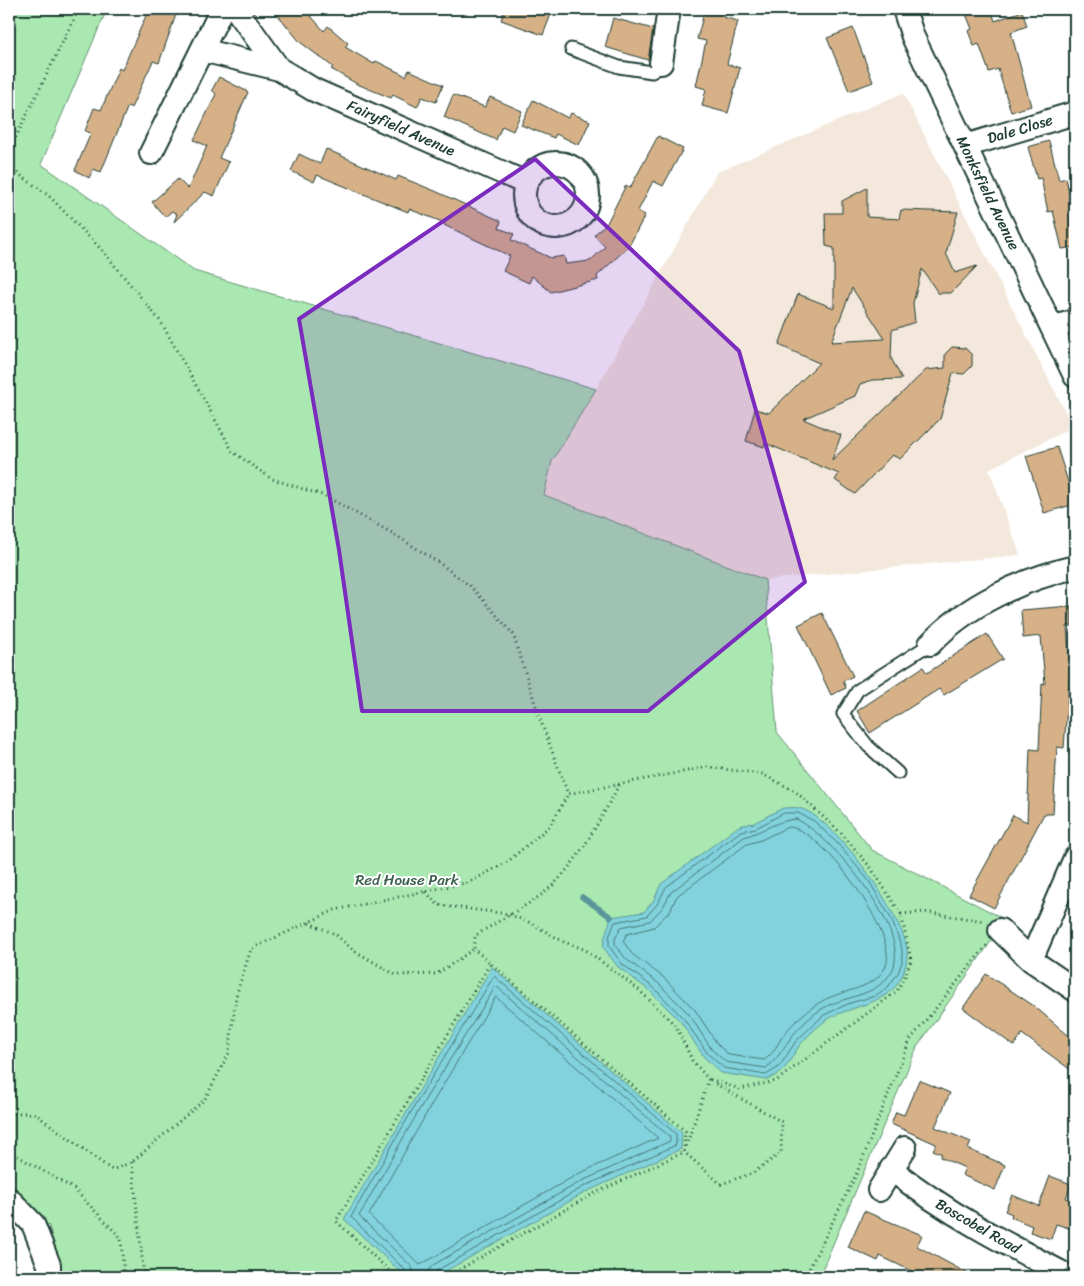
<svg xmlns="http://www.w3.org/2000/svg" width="1084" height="1286" font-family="Sriracha,sans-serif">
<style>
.built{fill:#f3e8db}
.green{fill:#a9e8b0;stroke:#649272}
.water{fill:#82d2dd;stroke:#5a9699}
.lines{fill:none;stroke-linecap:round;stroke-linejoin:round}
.shore{stroke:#477978;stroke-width:1}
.stream{stroke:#5a9699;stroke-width:5.5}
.building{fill:#d6b188;stroke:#1f3d34;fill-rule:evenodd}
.service-casing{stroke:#1f3d34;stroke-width:15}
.minor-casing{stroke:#1f3d34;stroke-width:26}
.path{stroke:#1f3d34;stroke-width:3;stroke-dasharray:1 4;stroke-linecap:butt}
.service{stroke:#fff;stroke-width:11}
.minor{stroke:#fff;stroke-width:22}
.marked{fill:#7b2cbf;fill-opacity:0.2;stroke:#7b2cbf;stroke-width:4;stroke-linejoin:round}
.labels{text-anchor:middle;stroke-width:4;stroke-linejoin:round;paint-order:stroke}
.street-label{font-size:15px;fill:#1f3d34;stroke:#fff}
.park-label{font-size:15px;fill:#3b5f4d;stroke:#fff}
</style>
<rect width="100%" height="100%" fill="#fff"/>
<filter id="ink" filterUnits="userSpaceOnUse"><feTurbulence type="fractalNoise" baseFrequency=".02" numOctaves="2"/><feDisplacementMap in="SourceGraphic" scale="10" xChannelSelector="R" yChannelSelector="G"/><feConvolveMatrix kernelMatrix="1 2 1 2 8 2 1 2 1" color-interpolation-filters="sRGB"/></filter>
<g filter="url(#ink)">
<!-- built -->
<path class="built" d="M 903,93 L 1073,427 L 989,469 L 1020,555 L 765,580 L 544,495 L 552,461 L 596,389 L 717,172 Z"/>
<!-- green -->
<path class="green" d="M 9,9 L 107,9 L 41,164 L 194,271 L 596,389 L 552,461 L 544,495 L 765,580 L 777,732 L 872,850 L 1006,920 L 917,1047 L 819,1277 L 61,1277 L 61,1268 L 49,1226 L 9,1184 Z"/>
<!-- water -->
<path class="water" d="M 783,808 C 788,808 794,807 798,808 C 833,814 901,913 907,948 C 908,956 906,966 903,974 C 890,1005 854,1004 828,1019 C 819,1025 807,1036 800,1045 C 794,1052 790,1063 783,1070 C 779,1074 772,1077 767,1080 L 721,1073 L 704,1057 L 681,1022 L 650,991 L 618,967 L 603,947 C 604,936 608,928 611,917 L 644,912 L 654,900 L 661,884 L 739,826 L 754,823 Z
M 492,967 L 682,1133 L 681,1149 L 588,1191 L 435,1277 L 406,1277 L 344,1219 Z"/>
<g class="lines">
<!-- shore -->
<path class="shore" d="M 784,813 L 798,813 L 814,821 L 837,843 L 869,881 L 892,920 L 902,949 L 902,962 L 898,973 L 888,987 L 875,996 L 850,1003 L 824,1015 L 796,1041 L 779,1067 L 766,1075 L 724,1068 L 708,1054 L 684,1019 L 653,987 L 622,964 L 609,946 L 609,937 L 615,922 L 647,916 L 658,903 L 666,887 L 741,831 L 756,828 Z
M 796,819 C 830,834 913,932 892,971 C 877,998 843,995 820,1010 C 810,1017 797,1029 790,1039 C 782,1050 777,1060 766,1068 L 726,1062 L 712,1050 L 689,1014 L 658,983 L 626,959 L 615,944 L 615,939 L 621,927 L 650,921 L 663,907 L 671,892 L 744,837 C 762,832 778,820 796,819 Z
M 788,827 C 820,825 902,938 885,968 C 872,992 837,989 816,1005 C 805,1012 793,1023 785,1033 C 778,1042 774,1054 764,1060 L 729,1055 L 718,1045 L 695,1010 L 663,977 L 632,954 L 623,941 L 627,934 L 654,927 L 670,911 L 677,896 L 747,844 L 761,840 Z
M 496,997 L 658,1138 L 578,1174 L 420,1265 L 369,1215 L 433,1102 Z
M 409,1277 L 407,1272 L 351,1217 L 421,1095 L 494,976 L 676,1134 L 676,1145 L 585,1186 L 436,1271 L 433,1277
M 415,1277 L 412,1267 L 359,1216 L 426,1098 L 496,986 L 670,1137 L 670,1141 L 582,1181 L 433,1265 L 428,1271 L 427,1277"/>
<!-- stream -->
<path class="stream" d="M 582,897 L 611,917"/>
</g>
<!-- building -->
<path class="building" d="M 149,9 L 178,9 L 159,63 L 153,61 L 131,108 L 128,106 L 101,172 L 93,169 L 89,178 L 75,170 L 91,133 L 85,131 L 94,108 L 101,110 L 119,68 L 122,70 Z
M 273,9 L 305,9 L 324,31 L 328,26 L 348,43 L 345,47 L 374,64 L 376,61 L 406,76 L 409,70 L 443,85 L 436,102 L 422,97 L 417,107 L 393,95 L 391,98 L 357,84 L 331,69 L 333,67 L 300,42 Z
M 505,9 L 553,9 L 543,35 L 501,20 Z
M 705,9 L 725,9 L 723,17 L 738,21 L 727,64 L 740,68 L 728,113 L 702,106 L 706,89 L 696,86 L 706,41 L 697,39 Z
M 964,9 L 991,9 L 995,21 L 1022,11 L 1027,26 L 1011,32 L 1031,106 L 1011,112 L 998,69 L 989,72 L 979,44 L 974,46 L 968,31 L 972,29 Z
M 613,18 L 653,29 L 648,60 L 605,47 Z
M 853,28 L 873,82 L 849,91 L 827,38 Z
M 219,77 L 248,92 L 219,158 L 229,162 L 214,196 L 205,192 L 174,222 L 177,214 L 172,211 L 165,217 L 152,202 L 178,179 L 188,189 L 207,146 L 194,140 L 216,94 L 212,90 Z
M 453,95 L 485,107 L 490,97 L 522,111 L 513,131 L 502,126 L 496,140 L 444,117 Z
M 533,100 L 568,118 L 571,113 L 590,121 L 579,145 L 556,134 L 554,138 L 521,125 Z
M 658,136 L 683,149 L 663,186 L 653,181 L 638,211 L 645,215 L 629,246 L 597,276 L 598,280 L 551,292 L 532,276 L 529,283 L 503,271 L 510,256 L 444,225 L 445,223 L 409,209 L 408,212 L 317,175 L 314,182 L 291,171 L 299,154 L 320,164 L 326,149 L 396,180 L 398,176 L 435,191 L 501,221 L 499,228 L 514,234 L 511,240 L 551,258 L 564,256 L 566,264 L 590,261 L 605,247 L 594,235 L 607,223 L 626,185 L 630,188 Z
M 1049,141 L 1059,180 L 1066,178 L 1075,222 L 1075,247 L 1062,249 L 1053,211 L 1048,212 L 1041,178 L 1037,179 L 1028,147 Z
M 867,188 L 867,217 L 899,219 L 901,210 L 958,212 L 946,253 L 955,273 L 977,266 L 951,293 L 938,293 L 922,269 L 913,303 L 915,322 L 892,330 L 891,358 L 902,379 L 872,380 L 860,384 L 855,396 L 803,419 L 841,435 L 832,460 L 926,370 L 945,368 L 945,354 L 952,347 L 965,348 L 972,355 L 972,366 L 964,374 L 953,373 L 940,419 L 900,459 L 892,455 L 855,494 L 835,480 L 839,474 L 765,443 L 764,447 L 746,441 L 755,409 L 769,413 L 819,363 L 779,345 L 798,294 L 834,308 L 834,248 L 826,246 L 825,213 L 842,213 L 842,201 ZM 852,288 L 885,339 L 831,342 Z
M 1057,447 L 1075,504 L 1044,513 L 1026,456 Z
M 1071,606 L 1072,626 L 1067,626 L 1070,667 L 1064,748 L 1057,747 L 1053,814 L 1044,814 L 994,908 L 969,895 L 1013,815 L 1027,822 L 1030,749 L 1039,750 L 1042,683 L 1045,684 L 1041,636 L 1023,638 L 1021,610 Z
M 822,613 L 853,676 L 843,681 L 846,688 L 831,695 L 798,625 Z
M 987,634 L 1003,659 L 944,695 L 939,689 L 870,733 L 857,711 L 923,667 L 927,673 Z
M 986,974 L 1034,1006 L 1075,1041 L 1075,1073 L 1022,1034 L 1014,1046 L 963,1008 Z
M 919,1080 L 950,1093 L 935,1127 L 971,1142 L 968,1149 L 1005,1165 L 995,1190 L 962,1175 L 965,1168 L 940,1157 L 942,1154 L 933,1150 L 936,1144 L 891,1124 L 896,1112 L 904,1115 Z
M 1050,1176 L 1071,1184 L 1066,1198 L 1075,1201 L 1075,1230 L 1056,1224 L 1051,1239 L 1030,1232 L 1032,1226 L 1011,1217 L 1012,1214 L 1005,1211 L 1012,1195 L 1039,1206 Z
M 864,1211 L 922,1235 L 917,1246 L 974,1277 L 924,1277 L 880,1256 L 878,1261 L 848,1247 Z"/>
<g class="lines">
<defs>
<path id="service" d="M 571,49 L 619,67 L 652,72 L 661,63
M 898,773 L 868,746 L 843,714 L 858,690 L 930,644"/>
<path id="minor" d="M 236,9 L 279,69
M 904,9 L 913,37 L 1075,376
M 202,50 L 279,69 L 314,90 L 526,183
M 661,63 L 669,9
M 965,146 L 1075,113
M 151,153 L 218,17 L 220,9
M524 195a32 32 0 1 1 64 0a32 32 0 1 1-64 0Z
M 1054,327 L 1075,321
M 930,644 C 967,604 1024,579 1075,567
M 1000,930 L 1031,960 L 1075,990
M 1031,960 L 1075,858
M 891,1169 C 946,1213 1008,1245 1070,1277
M 879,1190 L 905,1148
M 9,1199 L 33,1224 L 49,1265 L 49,1277"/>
</defs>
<!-- service casing -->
<use href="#service" class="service-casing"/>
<!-- minor casing -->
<use href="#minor" class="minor-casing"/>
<!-- path -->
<path class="path" d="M 9,151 L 79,9
M 9,167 L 49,196 L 102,250 L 161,322 L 233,452 L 272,479 L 325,496 L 392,533 L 438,562 L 470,586 L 485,602 L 513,634 L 540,719 L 568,794
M 619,785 C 600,820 574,871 541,895 C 520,910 496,922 475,936 L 474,949 L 685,1131 L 684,1152 L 721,1184 L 753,1173 L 781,1153 L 782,1122 L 714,1083
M 426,892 L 438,905 L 508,914 L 531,923 L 564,942 L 586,950 L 639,990 L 676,1026 L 692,1060 L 709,1080
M 901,914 L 924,912 L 984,921
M 309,923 L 335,934 L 353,950 L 396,975 L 437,974 L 474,949
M 9,1113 L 34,1113 L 112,1170 L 132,1162 L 205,1099 L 229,1053 L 236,996 L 251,949 L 335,910 L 470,882 L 507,862 L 550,826 L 568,794 L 708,767 L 762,774 L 795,791 L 843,835 L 871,868 L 901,914 L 911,960 L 904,979 L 896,992 L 776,1081 L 740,1089 L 709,1079
M 9,1151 L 74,1189 L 121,1238 L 124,1277
M 132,1162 L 144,1277
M 396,1277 L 336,1221 L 490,964
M 446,1277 L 593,1194 L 684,1152 L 709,1079
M 805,1277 L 856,1175 L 910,1040 L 987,945"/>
<!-- service -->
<use href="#service" class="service"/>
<!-- minor -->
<use href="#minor" class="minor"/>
</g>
</g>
<!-- marked area -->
<path class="marked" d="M 535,159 L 739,351 L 805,582 L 648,711 L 362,711 L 339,550 L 299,319 Z"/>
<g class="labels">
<!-- street labels -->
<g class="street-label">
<text transform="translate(401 128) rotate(24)" y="5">Fairyfield Avenue</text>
<text transform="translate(1020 129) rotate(-17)" y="5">Dale Close</text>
<text transform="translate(988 193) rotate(64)" y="5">Monksfield Avenue</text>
<text transform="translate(978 1226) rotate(30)" y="5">Boscobel Road</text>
</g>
<!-- park labels -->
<g class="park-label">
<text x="407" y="885">Red House Park</text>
</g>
</g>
<!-- margin -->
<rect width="1084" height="1286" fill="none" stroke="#fff" stroke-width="30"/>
<rect x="15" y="15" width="1054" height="1256" fill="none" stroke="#1f3d34" stroke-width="2" filter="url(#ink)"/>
</svg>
